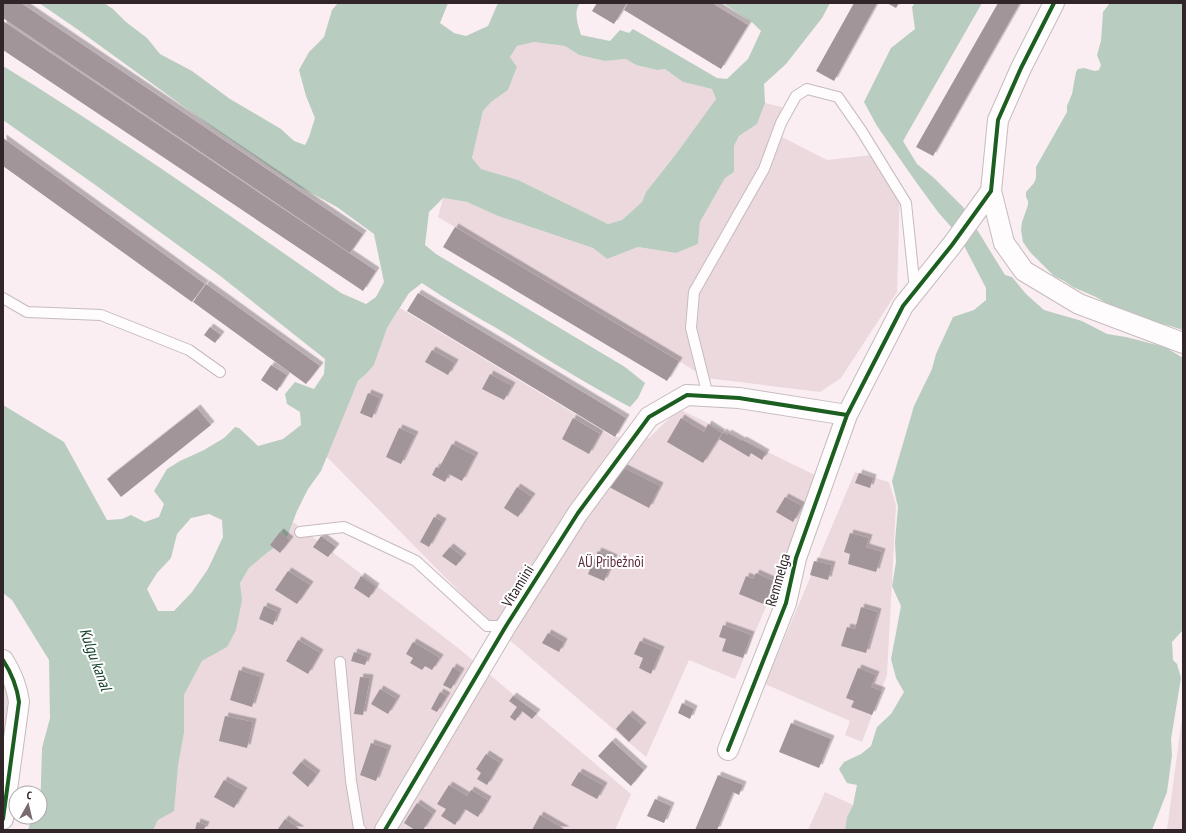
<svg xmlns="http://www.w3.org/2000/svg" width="1186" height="833" font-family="'PT Sans Narrow',sans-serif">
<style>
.green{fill:#ebd9de}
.water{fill:#b8ccc0;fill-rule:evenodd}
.building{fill:#a19599;filter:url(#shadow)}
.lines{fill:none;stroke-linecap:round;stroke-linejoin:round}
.lane-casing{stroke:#c6bbbf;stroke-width:12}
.street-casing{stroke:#c6bbbf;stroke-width:22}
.lane{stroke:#fefcfd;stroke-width:10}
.street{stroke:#fefcfd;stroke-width:20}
.cycleway-casing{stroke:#fff;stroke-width:6}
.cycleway{stroke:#1b5e20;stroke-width:4}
.labels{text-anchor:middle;stroke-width:4;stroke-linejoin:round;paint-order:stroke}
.park-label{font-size:15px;fill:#5f2d40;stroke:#fff}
.street-label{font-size:15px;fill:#322529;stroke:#fff}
.water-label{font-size:16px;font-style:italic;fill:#13412d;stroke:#fff}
</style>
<defs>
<filter id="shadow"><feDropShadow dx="3.5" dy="-3.5" stdDeviation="0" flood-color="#0004"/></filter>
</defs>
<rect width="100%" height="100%" fill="#faeef2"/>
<!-- green -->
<path class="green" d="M 534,42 L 565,46 L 579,55 L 605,61 L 626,59 L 636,65 L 657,70 L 665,69 L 683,82 L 712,89 L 716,99 L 676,154 L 646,192 L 642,202 L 622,220 L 608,224 L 518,180 L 481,169 L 472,158 L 483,111 L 491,102 L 508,90 L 517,67 L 510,57 L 517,46 Z
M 765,103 L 782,107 L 774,133 L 827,160 L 872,155 L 900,189 L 897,292 L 841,378 L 820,392 L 706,378 L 679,361 L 438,217 L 443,198 L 467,202 L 498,216 L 593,248 L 607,259 L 638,247 L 676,253 L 698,244 L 700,222 L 725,178 L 734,172 L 734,146 L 739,136 L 757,124 Z
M 400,308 L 613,437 L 649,438 L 679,409 L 821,478 L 735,679 L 689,660 L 646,757 L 492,625 L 326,456 L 358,381 L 367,373 L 374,365 L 387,328 Z
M 855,472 L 889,482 L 896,505 L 887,675 L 862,742 L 845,735 L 850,721 L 765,684 Z
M 293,522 L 457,647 L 631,794 L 615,830 L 153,830 L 175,786 L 178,766 L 184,733 L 184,695 L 202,661 L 227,647 L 241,601 L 240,583 L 249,568 L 268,552 L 286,540 Z
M 3,679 L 9,696 L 10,712 L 3,761 Z
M 1183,710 L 1183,830 L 1167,830 Z
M 825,792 L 853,805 L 847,817 L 845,830 L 808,830 Z"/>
<!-- water -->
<path class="water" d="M 39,3 L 104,3 L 113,9 L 126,22 L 147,38 L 160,54 L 192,71 L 230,99 L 281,129 L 294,141 L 305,145 L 309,137 L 315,118 L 306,96 L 299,70 L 309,52 L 324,37 L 332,10 L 338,3 L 448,3 L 440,23 L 454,33 L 466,36 L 488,26 L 498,3 L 580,3 C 573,12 578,25 581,35 L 610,41 L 620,30 L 629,33 L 633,29 L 717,78 L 727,79 L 748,59 L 761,31 L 752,22 L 723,3 L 830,3 L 822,18 L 786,64 L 764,84 L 765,103 L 757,124 L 739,136 L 734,146 L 734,172 L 725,178 L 700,222 L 698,244 L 676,253 L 638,247 L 607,259 L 593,248 L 498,216 L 467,202 L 443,198 L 429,212 L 425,245 L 436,254 L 625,367 L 645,383 L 638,398 L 630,407 C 586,384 545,358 503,332 C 476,316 448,301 422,283 L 409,293 L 387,328 L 374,365 L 367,373 L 358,381 L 321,471 L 308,489 L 297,511 L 286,540 L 268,552 L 249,568 L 240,583 L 242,600 L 236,630 L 227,647 L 202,661 L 184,695 L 184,733 L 178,766 L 174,811 L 158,820 L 153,830 L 28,830 L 32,817 L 40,817 L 42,748 L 50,718 L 49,660 L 12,600 L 3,593 L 3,405 L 64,442 L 107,520 L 122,519 L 131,515 L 145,522 L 159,517 L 164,504 L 154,491 L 167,469 L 180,461 L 204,450 L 224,438 L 235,427 L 239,428 L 258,446 L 283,439 L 301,425 L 300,412 L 287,404 L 285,394 L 295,382 L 314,389 L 324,374 L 325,359 L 219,275 L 94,184 L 3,120 L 3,66 C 119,137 230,216 341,293 L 366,304 L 376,297 L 384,282 L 374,234 L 337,207 L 300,187 L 212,127 L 77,29 ZM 534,42 L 565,46 L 579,55 L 605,61 L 626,59 L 636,65 L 657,70 L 665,69 L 683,82 L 712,89 L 716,99 L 676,154 L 646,192 L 642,202 L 622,220 L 608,224 L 518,180 L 481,169 L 472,158 L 483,111 L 491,102 L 508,90 L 517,67 L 510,57 L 517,46 ZM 209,514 L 222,520 L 223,537 L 208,569 L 192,592 L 174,611 L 158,611 L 147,589 L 157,573 L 171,558 L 177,534 L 191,518 Z
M 915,3 L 982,3 L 903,141 L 917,164 L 934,178 L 963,207 L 1005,275 L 1012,277 L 1026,294 L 1044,310 L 1082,321 L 1107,334 L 1126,337 L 1165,347 L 1183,358 L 1183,629 L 1182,631 L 1172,642 L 1173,660 L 1177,664 L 1181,678 L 1171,739 L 1172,755 L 1167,792 L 1152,830 L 845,830 L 847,817 L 853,805 L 857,785 L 847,783 L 839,769 L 844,762 L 861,754 L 871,746 L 877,727 L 891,714 L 904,692 L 896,678 L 891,659 L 901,606 L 892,586 L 896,562 L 895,542 L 898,507 L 892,481 L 914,406 L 932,369 L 936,354 L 953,317 L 974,310 L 986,300 L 986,288 L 959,236 L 938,212 L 916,182 L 877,126 L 864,102 L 891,48 L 915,29 L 912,7 Z
M 1110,3 L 1183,3 L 1183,330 L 1167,325 L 1151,322 L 1113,307 L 1096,297 L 1073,287 L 1064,281 L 1054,276 L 1030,252 L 1023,242 L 1021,230 L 1022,222 L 1028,205 L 1028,201 L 1026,197 L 1026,192 L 1034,183 L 1036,178 L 1036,167 L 1067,112 L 1067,106 L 1072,94 L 1076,72 L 1078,69 L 1084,68 L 1095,71 L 1099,70 L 1101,65 L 1097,55 L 1101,41 L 1103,12 Z"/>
<!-- building -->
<path class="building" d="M 3,3 L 21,3 L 363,234 L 350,253 L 3,18 Z
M 597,3 L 627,3 L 614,24 L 592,11 Z
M 628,3 L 712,3 L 748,25 L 721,69 L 624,10 Z
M 854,3 L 877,3 L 834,81 L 816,71 Z
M 887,3 L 899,3 L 896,8 Z
M 998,3 L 1020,3 L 933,156 L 916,147 Z
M 3,21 L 376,271 L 363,291 L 3,50 Z
M 3,138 L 205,284 L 192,302 L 3,166 Z
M 455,227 L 679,361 L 667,381 L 443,247 Z
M 206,284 L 320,366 L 306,384 L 193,302 Z
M 418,293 L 626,418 L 615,437 L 407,311 Z
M 210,327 L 221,335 L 215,343 L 204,335 Z
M 432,350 L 455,363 L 448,375 L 425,362 Z
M 271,365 L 287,375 L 277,391 L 261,380 Z
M 490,374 L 512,386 L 504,400 L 482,389 Z
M 368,393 L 380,398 L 372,418 L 360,413 Z
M 197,408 L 211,425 L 121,497 L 107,479 Z
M 573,418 L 600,434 L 589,454 L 562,439 Z
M 681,418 L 704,432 L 708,424 L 722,433 L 703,463 L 667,442 Z
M 399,428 L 415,435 L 401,464 L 386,457 Z
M 723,432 L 727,435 L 728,433 L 742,441 L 743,440 L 766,453 L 762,460 L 751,453 L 749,457 L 719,439 Z
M 452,444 L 475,456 L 462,481 L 449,474 L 445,482 L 432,475 L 436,467 L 439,468 Z
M 620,466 L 660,486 L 649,508 L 609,487 Z
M 859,473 L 873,478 L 870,488 L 855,483 Z
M 517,487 L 532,497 L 518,517 L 504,508 Z
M 785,497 L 802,506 L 793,522 L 776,512 Z
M 434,517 L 443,522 L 429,547 L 420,542 Z
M 280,532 L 290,540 L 280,553 L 270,545 Z
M 850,533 L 869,538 L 866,547 L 882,552 L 876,572 L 848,564 L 850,554 L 844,552 Z
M 321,536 L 336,547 L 328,557 L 313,547 Z
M 450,547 L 463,557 L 456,566 L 442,556 Z
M 598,551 L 614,558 L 604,581 L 588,574 Z
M 814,561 L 832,565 L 828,580 L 810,575 Z
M 288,571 L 310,585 L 297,604 L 275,590 Z
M 756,573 L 776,582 L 766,605 L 739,594 L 746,576 L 753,579 Z
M 361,576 L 376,587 L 369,598 L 354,588 Z
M 264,606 L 278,612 L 273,625 L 259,619 Z
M 861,607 L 878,612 L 866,653 L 841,646 L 847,627 L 855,629 Z
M 723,625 L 751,635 L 743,658 L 722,651 L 726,639 L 719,637 Z
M 548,633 L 564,642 L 559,652 L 542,643 Z
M 298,640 L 320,653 L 308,674 L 286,661 Z
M 640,641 L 661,650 L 651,674 L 639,668 L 643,658 L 634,654 Z
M 413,642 L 440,658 L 432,670 L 425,666 L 422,670 L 410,663 L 413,658 L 406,654 Z
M 354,652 L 368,657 L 365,665 L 351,661 Z
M 453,667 L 461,672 L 451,689 L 443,685 Z
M 858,668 L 876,675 L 871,687 L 882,691 L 872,715 L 851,707 L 854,701 L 846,698 Z
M 239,670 L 261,677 L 252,707 L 230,700 Z
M 360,677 L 370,678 L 363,715 L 354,714 Z
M 380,689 L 397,699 L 388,714 L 371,704 Z
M 440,692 L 447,696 L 437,712 L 431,709 Z
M 513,696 L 537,713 L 532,719 L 522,711 L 515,721 L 510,717 L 517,707 L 509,701 Z
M 682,703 L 694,709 L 690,719 L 678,713 Z
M 629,714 L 643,726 L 629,742 L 616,729 Z
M 225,716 L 253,722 L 247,748 L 219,741 Z
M 791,723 L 831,739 L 819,768 L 779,752 Z
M 612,741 L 644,770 L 631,786 L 598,756 Z
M 371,743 L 388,749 L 376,781 L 360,775 Z
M 486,754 L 500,763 L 487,785 L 477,779 L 481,773 L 476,769 Z
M 301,762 L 317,774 L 308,787 L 292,773 Z
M 579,772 L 604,786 L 597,799 L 571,785 Z
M 718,775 L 743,785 L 739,795 L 733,792 L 717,830 L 695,830 Z
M 224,780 L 244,791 L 234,808 L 214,797 Z
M 449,785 L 467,796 L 471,790 L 488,800 L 478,817 L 465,809 L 455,825 L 441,816 L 446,809 L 437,804 Z
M 655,799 L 671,806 L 664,823 L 647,816 Z
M 417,803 L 433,814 L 423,830 L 415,830 L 404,823 Z
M 540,815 L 566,830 L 532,830 Z
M 285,819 L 301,830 L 280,830 L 278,829 Z
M 197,822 L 206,825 L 204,830 L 195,830 Z"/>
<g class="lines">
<defs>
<path id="lane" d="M 3,298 L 27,312 L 101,315 L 189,350 L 220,372
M 708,396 L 691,328 L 694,292 L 764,169 L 781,123 L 796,96 L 807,89 L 838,97 L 861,130 L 906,203 L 915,290
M 300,532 L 344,527 L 416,561 L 487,626 L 506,626
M 340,662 L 351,781 L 359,829 L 361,830"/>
<path id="street" d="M 991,191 L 1004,243 L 1024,271 L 1079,304 L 1183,343
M 3,660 C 12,674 17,686 19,702 L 3,819
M 728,750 L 786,603 L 796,558 L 847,415 L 903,306 L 952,245 L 991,191 L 998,120 L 1021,68 L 1054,3
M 385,830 L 506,626 L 578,513 L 649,417 L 687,395 L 739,398 L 847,415"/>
</defs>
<!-- lane casing -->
<use href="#lane" class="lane-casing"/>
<!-- street casing -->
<use href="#street" class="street-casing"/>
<!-- lane -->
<use href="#lane" class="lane"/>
<!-- street -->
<use href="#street" class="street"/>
<defs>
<path id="cycleway" d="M 3,660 C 12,674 17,686 19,702 L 3,819
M 728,750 L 786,603 L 796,558 L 847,415 L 903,306 L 952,245 L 991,191 L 998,120 L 1021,68 L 1054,3
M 385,830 L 506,626 L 578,513 L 649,417 L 687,395 L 739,398 L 847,415"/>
</defs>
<!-- cycleway casing -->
<use href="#cycleway" class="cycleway-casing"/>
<!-- cycleway -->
<use href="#cycleway" class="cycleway"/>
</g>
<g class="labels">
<!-- park labels -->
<g class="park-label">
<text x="611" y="567">AÜ Pribežnõi</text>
</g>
<!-- street labels -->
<g class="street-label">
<text transform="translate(778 580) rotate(-74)" y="5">Remmelga</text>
<text transform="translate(518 586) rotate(-58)" y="5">Vitamiini</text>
</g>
<!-- water labels -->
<g class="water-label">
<text transform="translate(96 659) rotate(70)" y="6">Kulgu kanal</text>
</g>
</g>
<!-- border -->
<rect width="1186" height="833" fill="none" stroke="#322529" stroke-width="8"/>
<!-- north arrow -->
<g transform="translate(28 805) rotate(8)"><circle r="19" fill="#ffffff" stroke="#ada8a9"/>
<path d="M0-3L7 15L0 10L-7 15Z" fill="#786b6f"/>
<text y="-6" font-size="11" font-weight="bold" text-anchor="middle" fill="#322529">С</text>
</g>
</svg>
